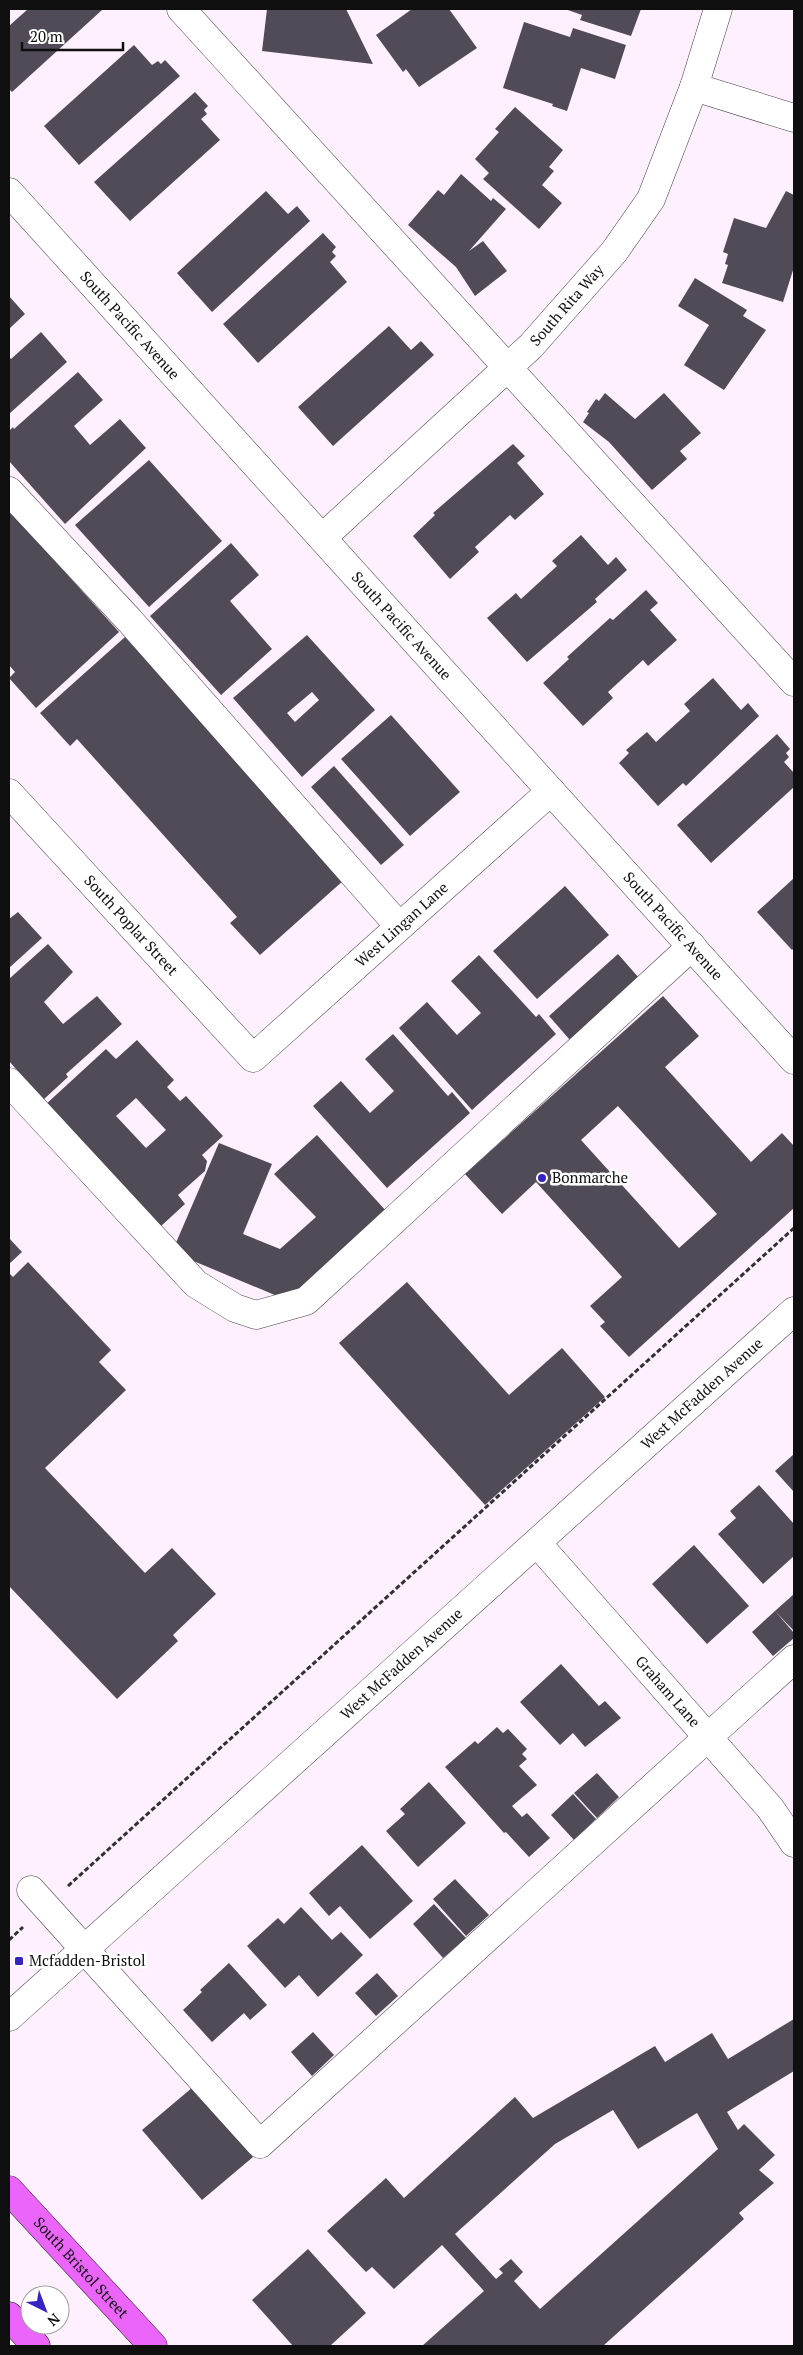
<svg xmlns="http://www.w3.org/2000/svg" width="803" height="2355" font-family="'PT Serif',serif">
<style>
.building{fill:#514b57;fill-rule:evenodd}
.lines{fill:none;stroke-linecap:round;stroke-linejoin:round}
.minor-casing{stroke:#424242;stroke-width:29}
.major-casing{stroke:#202020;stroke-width:29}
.path{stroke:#313131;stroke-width:3;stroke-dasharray:5 2.5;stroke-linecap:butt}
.minor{stroke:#fff;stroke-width:28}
.major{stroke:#ec65fa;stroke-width:28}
.poi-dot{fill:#3424c1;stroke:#fff;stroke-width:2}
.labels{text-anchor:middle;stroke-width:5;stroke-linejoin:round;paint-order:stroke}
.street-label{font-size:15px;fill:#0f0f0f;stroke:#fff}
.poi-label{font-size:15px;fill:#0f0f0f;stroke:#fff;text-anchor:start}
</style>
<rect width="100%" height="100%" fill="#fef0ff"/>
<!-- building -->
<path class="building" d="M 28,9 L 102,10 L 12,92 L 9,89 L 9,26 Z
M 267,9 L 346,9 L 373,64 L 262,51 Z
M 412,9 L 449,9 L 477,48 L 419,87 L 406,69 L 403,72 L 376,35 Z
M 565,9 L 641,9 L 631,36 L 580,20 L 582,15 Z
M 524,22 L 570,37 L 573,28 L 626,45 L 615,79 L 581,68 L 567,111 L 552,106 L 553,104 L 503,88 Z
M 134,45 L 152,65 L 158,61 L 161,64 L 165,60 L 180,76 L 79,165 L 44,126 Z
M 195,92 L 208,106 L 204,110 L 207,114 L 201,119 L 220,140 L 130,221 L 94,182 Z
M 515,107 L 563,150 L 549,167 L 554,171 L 542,185 L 562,203 L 539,229 L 483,179 L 489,173 L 475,159 L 499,132 L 495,129 Z
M 461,174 L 491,201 L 493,198 L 506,209 L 469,251 L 483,241 L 507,271 L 475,296 L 456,267 L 408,225 L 438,190 L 444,195 Z
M 266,191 L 288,214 L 297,206 L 310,221 L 212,312 L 177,273 Z
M 786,191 L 794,195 L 794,267 L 783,302 L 722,283 L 728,265 L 725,264 L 728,254 L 723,252 L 734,218 L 766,228 Z
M 323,233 L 336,247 L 332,252 L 336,256 L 330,262 L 347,282 L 258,363 L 223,324 Z
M 695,278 L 747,310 L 743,316 L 766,330 L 724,390 L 684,365 L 709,325 L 678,306 Z
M 9,296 L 25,314 L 9,329 Z
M 389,326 L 411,350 L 421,341 L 434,355 L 333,446 L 298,407 Z
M 41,332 L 67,362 L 9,414 L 9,357 L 11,359 Z
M 78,372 L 103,400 L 74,426 L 90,445 L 120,419 L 146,448 L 65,524 L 9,461 L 9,431 L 13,427 L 14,429 Z
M 605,393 L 635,419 L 664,393 L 701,433 L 680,451 L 687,459 L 652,490 L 609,442 L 583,422 L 589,413 L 587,412 L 596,399 L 599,401 Z
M 513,444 L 525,456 L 517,463 L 544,494 L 515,520 L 510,515 L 475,547 L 479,552 L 450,579 L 413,536 L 435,515 L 433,513 Z
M 149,460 L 222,541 L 149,607 L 75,525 Z
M 9,510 L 119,632 L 36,708 L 9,678 L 15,672 L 9,665 Z
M 581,535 L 608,565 L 616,557 L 627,570 L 595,599 L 597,602 L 527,662 L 487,618 L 516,593 L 521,599 L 557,566 L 552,561 Z
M 231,543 L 259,575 L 230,601 L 272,649 L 221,695 L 150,616 Z
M 646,590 L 658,603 L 650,610 L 677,640 L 648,666 L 643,660 L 608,692 L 613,698 L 583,726 L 543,683 L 569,659 L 567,657 L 610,618 L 613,620 Z
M 307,635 L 375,710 L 302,777 L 233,698 ZM 312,692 L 319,700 L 295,722 L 287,713 Z
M 125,637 L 344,880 L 260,955 L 230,923 L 237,917 L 77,739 L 70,746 L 40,713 Z
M 713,678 L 741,710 L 748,703 L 759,716 L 686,786 L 683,783 L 658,806 L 619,763 L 629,753 L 626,750 L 647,732 L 656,742 L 690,711 L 684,704 Z
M 391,715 L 460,792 L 410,836 L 341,759 Z
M 777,734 L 790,749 L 786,753 L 789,757 L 784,762 L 794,773 L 794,787 L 711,863 L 677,825 Z
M 334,766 L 404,845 L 381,865 L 311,787 Z
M 794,878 L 794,948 L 792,950 L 757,912 Z
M 565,886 L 609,935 L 537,999 L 493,951 Z
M 18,912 L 42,938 L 9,968 L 9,919 Z
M 48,944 L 73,972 L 44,1002 L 63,1024 L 97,996 L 122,1024 L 66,1074 L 68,1077 L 43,1100 L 9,1061 L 9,979 Z
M 618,954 L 639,978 L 570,1040 L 549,1016 Z
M 479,955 L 536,1017 L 539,1014 L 556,1034 L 472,1110 L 399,1028 L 427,1002 L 457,1035 L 481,1013 L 451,981 Z
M 663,996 L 699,1036 L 665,1067 L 751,1162 L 782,1133 L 794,1146 L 794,1208 L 629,1357 L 600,1326 L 605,1322 L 590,1306 L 622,1277 L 536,1182 L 502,1214 L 465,1174 ZM 618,1106 L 717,1214 L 679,1248 L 581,1140 Z
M 393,1034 L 448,1096 L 452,1092 L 470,1113 L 387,1188 L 313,1106 L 341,1081 L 370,1113 L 394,1091 L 365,1059 Z
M 137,1040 L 174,1080 L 167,1087 L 180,1101 L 186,1096 L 223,1136 L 202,1155 L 207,1161 L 205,1171 L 178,1195 L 185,1204 L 160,1227 L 44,1106 L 106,1049 L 116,1059 ZM 136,1098 L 166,1130 L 146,1148 L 116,1116 Z
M 317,1135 L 387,1212 L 289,1301 L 172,1252 L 219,1143 L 272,1164 L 243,1234 L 280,1249 L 316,1217 L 274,1174 Z
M 9,1238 L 22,1252 L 9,1264 Z
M 28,1262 L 111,1350 L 99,1362 L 126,1390 L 45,1468 L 145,1573 L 172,1548 L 216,1594 L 173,1635 L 178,1641 L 117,1699 L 9,1586 L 9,1273 L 13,1277 Z
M 407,1282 L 509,1395 L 562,1348 L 605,1397 L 485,1505 L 339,1343 Z
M 794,1454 L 794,1492 L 775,1471 Z
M 759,1485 L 794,1524 L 794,1556 L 763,1584 L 718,1534 L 736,1518 L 730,1511 Z
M 694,1545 L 749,1606 L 707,1644 L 652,1584 Z
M 794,1594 L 794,1631 L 775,1611 Z
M 775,1611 L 794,1633 L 794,1638 L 773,1656 L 752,1632 Z
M 561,1664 L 599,1706 L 605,1701 L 621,1718 L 585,1747 L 573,1733 L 560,1745 L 520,1702 Z
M 497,1727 L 503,1733 L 508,1729 L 527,1749 L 522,1754 L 527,1759 L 519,1766 L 537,1785 L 512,1806 L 522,1817 L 527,1813 L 550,1838 L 529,1857 L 506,1832 L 504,1833 L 445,1767 L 475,1741 L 478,1744 Z
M 597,1773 L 619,1797 L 597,1818 L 574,1793 Z
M 429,1782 L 466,1823 L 418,1867 L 386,1831 L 405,1814 L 400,1809 Z
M 573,1794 L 596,1819 L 574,1840 L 551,1815 Z
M 362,1845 L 413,1901 L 370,1939 L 340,1906 L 329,1916 L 309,1893 Z
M 455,1879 L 489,1915 L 466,1936 L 433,1899 Z
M 434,1904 L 466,1938 L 443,1958 L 413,1924 Z
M 301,1907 L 332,1940 L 341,1932 L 363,1955 L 318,1997 L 299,1975 L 285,1988 L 247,1946 L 278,1918 L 284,1924 Z
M 229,1963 L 267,2005 L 250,2020 L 244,2013 L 212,2042 L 183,2010 L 202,1992 L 200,1990 Z
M 377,1973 L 398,1996 L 376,2016 L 355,1993 Z
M 794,2019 L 794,2071 L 727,2112 L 738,2130 L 744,2124 L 775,2155 L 759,2170 L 774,2183 L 739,2213 L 744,2219 L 603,2346 L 422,2346 L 484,2291 L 442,2245 L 394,2289 L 372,2267 L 366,2272 L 327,2231 L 386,2178 L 404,2198 L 515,2097 L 533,2118 L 655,2046 L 665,2062 L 712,2033 L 728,2059 ZM 613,2110 L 638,2149 L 697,2113 L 718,2149 L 540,2309 L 514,2281 L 523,2272 L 511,2259 L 499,2269 L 503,2273 L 496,2279 L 455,2234 L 555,2144 Z
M 313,2032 L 334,2055 L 312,2076 L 291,2052 Z
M 193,2087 L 253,2157 L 202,2200 L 142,2130 Z
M 308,2249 L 366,2313 L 330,2346 L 293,2346 L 252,2300 Z"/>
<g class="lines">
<defs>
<g id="minor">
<path d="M 181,9 L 794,682"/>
<path d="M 694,87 L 794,118"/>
<path id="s1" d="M 9,192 L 794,1060"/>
<path d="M 9,491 L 130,621 L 399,926"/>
<path id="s2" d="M 322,538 L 531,346 L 614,252 L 651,199 L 694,87 L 718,9"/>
<path id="s3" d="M 9,793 L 253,1058 L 551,791"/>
<path d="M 9,1082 L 196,1284 L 235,1308 L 256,1315 L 306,1301 L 692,946"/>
<path id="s4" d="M 537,1543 L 770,1808 L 794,1843"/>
<path d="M 31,1890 L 260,2144 L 794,1659"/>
<path id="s5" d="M 9,2017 L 794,1311"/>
</g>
<g id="major">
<path id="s6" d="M 9,2190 L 153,2346"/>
<path d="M 9,2316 L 36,2346"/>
</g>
</defs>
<!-- minor casing -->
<use href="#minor" class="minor-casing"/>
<!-- major casing -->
<use href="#major" class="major-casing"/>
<!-- path -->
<path class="path" d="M 68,1886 L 794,1228
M 9,1940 L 23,1927"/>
<!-- minor -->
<use href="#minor" class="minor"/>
<!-- major -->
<use href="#major" class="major"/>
</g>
<!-- markers -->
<g class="poi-dot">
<circle cx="542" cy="1178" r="5"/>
<rect x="14" y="1956" width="10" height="10" rx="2.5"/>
</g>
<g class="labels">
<!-- street labels -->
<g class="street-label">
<text dy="5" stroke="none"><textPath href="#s2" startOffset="338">South Rita Way</textPath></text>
<text dy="5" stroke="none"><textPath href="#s1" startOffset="180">South Pacific Avenue</textPath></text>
<text dy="5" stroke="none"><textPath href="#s1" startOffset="585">South Pacific Avenue</textPath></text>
<text dy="5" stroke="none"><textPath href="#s3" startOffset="560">West Lingan Lane</textPath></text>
<text dy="5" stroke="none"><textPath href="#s3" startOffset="180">South Poplar Street</textPath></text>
<text dy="5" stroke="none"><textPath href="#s1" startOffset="990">South Pacific Avenue</textPath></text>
<text dy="5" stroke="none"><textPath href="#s5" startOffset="932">West McFadden Avenue</textPath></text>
<text dy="5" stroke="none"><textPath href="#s5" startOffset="528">West McFadden Avenue</textPath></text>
<text dy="5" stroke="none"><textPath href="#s4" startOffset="198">Graham Lane</textPath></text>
<text dy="5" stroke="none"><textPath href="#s6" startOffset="106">South Bristol Street</textPath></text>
</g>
<!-- poi labels -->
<g class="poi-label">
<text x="552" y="1183">Bonmarche</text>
<text x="29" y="1966">Mcfadden-Bristol</text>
</g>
</g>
<!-- border -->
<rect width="803" height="2355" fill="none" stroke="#0f0f0f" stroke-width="20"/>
<!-- north arrow -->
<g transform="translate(45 2310) rotate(138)"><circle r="24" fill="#ffffff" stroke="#9f9f9f"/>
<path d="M0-4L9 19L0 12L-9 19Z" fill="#3424c1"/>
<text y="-8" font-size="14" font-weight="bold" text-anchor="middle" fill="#0f0f0f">N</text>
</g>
<!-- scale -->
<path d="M22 42v8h101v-8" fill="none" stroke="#0f0f0f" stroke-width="2.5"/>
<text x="30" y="42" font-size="15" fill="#0f0f0f" stroke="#ffffff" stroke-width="4" paint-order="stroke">20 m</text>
</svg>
